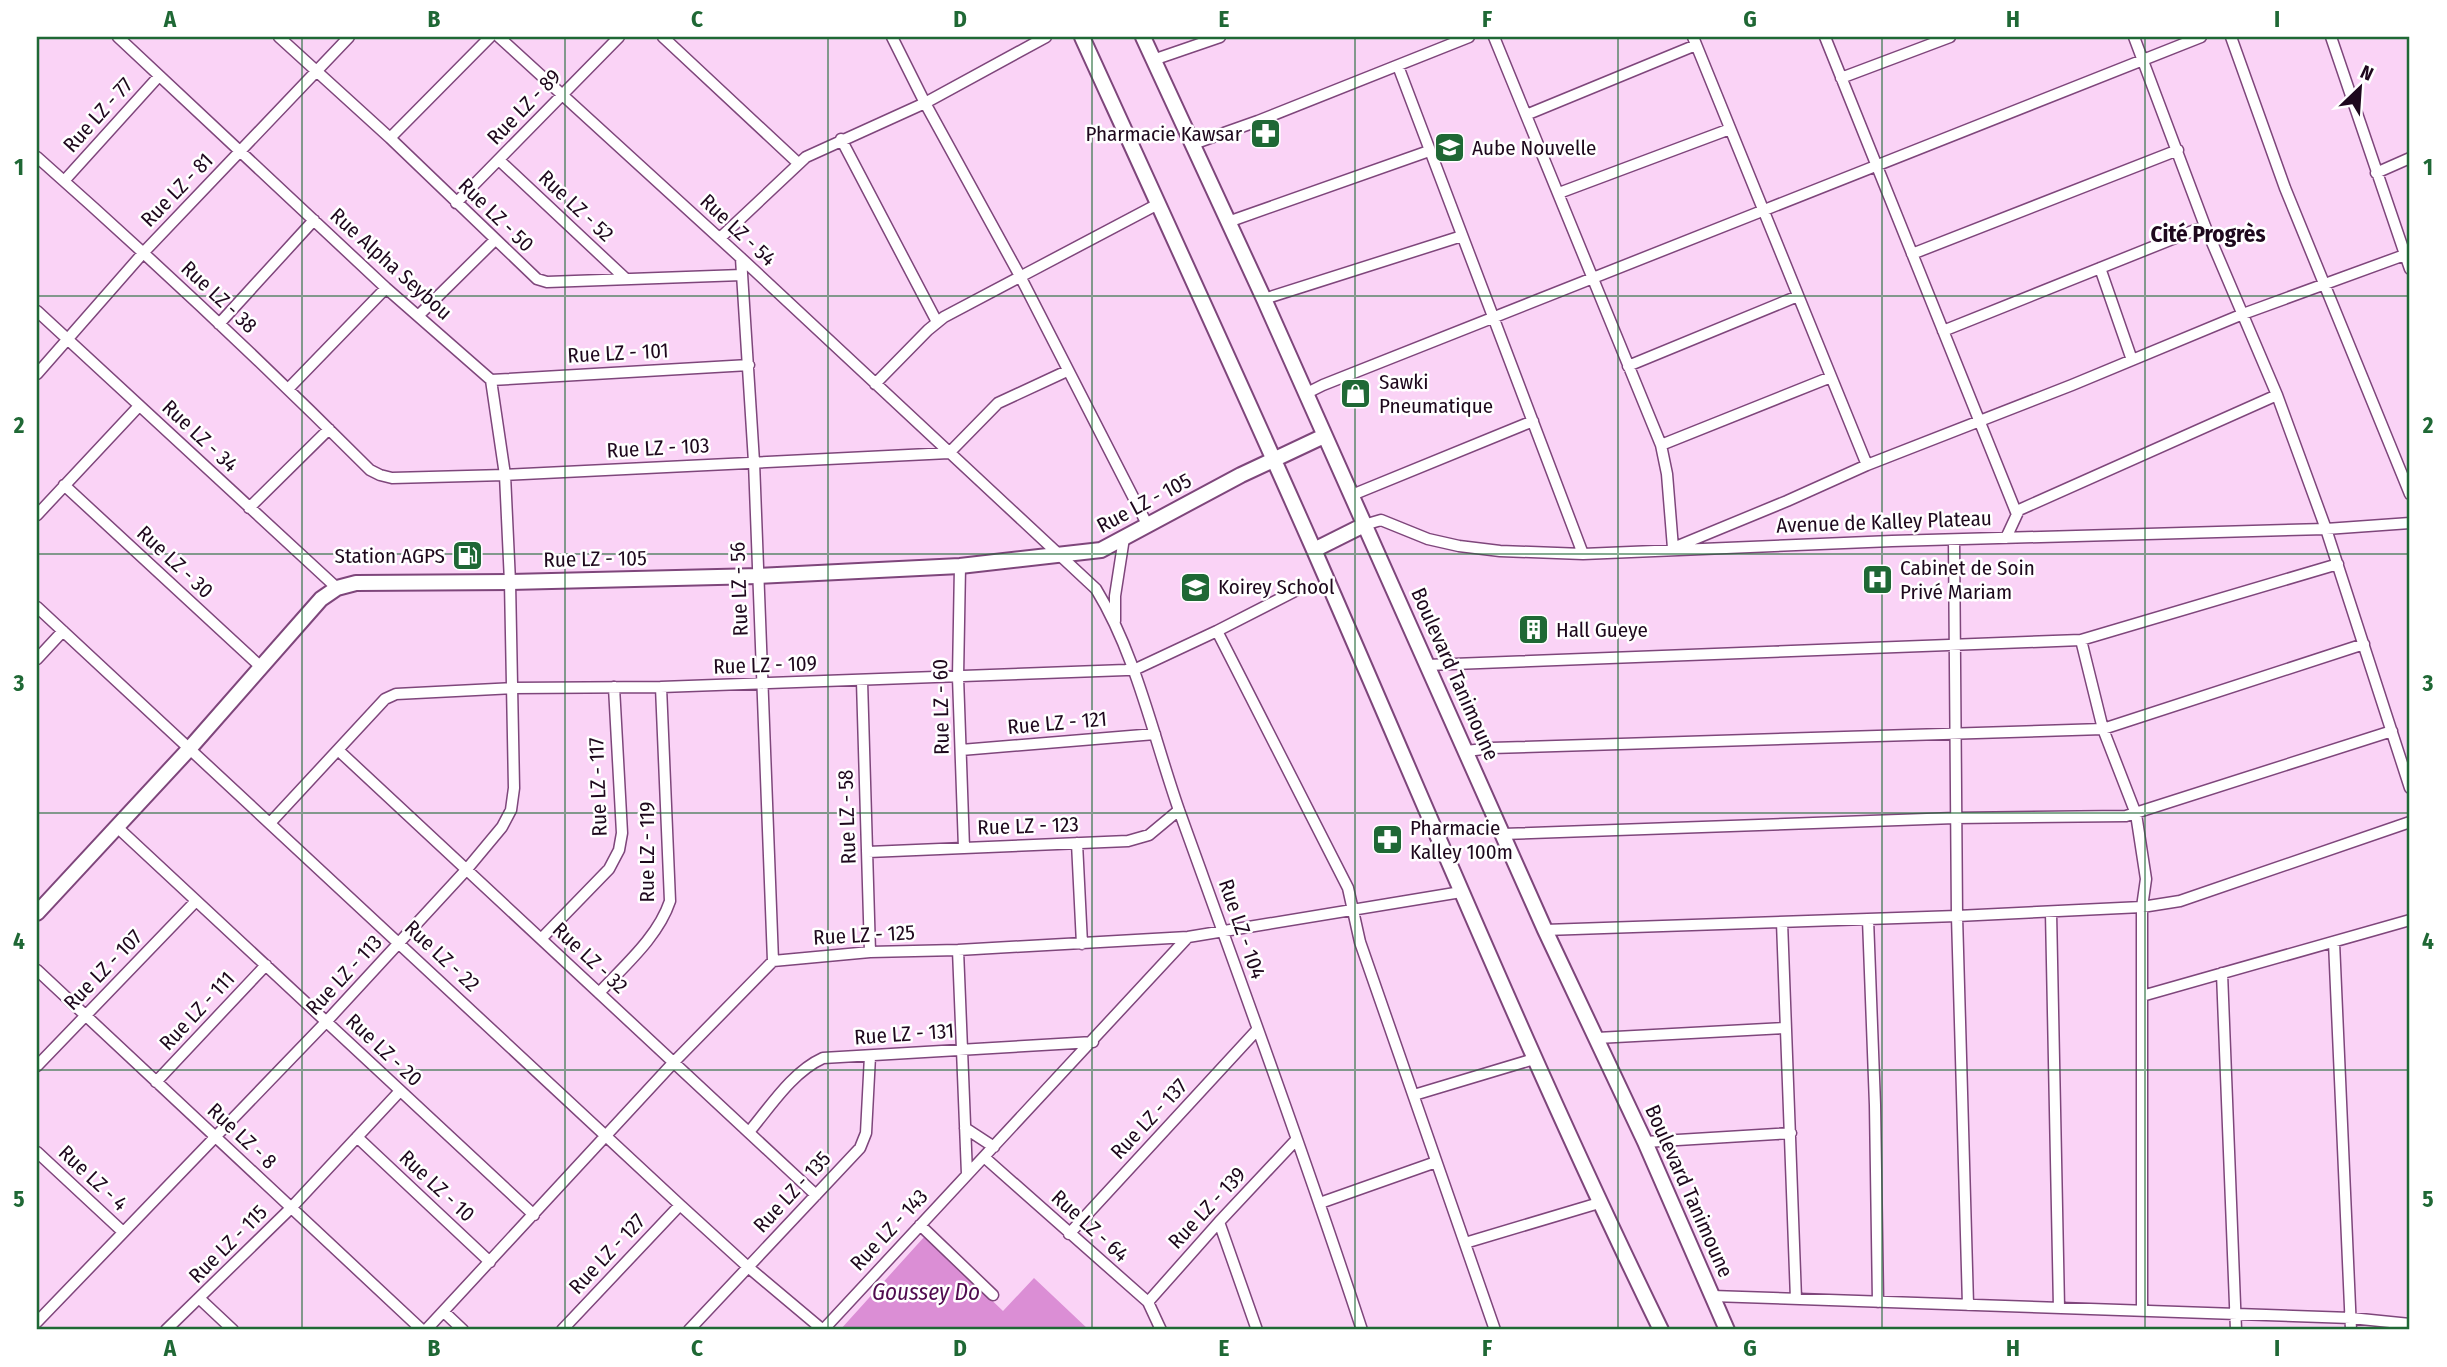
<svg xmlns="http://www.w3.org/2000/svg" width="2447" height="1367" font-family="'Fira Sans Condensed',sans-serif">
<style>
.water{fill:#db8ed5}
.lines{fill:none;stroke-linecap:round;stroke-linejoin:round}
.street-casing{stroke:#7e467b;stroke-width:13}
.secondary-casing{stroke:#7e467b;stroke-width:18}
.primary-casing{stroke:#7e467b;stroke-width:18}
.street{stroke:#fff;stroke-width:10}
.secondary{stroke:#fff;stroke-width:14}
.primary{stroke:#fff;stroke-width:14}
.grid{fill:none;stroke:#1f6835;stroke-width:2;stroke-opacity:0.55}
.labels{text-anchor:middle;stroke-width:5;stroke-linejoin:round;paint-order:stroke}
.street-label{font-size:21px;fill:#1e081d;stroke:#fff}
.poi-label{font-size:21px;fill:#1e081d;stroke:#fff;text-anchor:start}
.neighbourhood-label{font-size:23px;font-weight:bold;fill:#1e081d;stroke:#fff}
.water-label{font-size:23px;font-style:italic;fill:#510b4f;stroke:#fff}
.neatline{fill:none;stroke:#1f6835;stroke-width:2.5}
.grid-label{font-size:23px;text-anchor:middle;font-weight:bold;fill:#1f6835}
</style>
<rect width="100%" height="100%" fill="#fad3f6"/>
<!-- water -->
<path class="water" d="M 925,1236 L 1003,1311 L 1034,1278 L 1089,1330 L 840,1330 Z"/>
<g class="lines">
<defs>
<path id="street" d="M 279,37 L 390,138 L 537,279 L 547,282 L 742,275
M 499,37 L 741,258 L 1096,589 C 1137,656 1154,740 1180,813 C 1242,985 1305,1157 1362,1330
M 663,37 L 798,163
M 892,37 L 925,103 L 1020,276 L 1148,526
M 1494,37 L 1661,445 L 1667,474 L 1673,548 L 1787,501 L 1867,465 L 2072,385 L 2243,314 L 2410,253
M 1693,37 L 1867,465
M 1825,37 L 2016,512
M 2134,37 L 2205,226 L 2277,395 L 2326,529 L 2410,788
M 2231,37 L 2285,188 L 2410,494
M 2331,37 L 2410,269
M 1153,60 L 1220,37
M 1398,66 L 1583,554
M 1841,78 L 1950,37
M 1526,115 L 1696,45
M 390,138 L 490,37
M 841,139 L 937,322
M 1193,144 L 1258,121 L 1469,37
M 37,157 C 151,258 262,362 370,470 L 380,475 L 392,478 L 505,475 L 949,453
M 499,160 L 626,279
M 2376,173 L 2410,158
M 64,181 L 159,76
M 1559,193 L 1730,129
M 456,203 L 619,37
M 1228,222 L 1429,151
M 720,238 L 806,157 L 925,103 L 1046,37
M 1912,254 L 2178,150
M 741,258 L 754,462 L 773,961
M 2100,268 L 2132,360
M 1264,299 L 1462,236
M 37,311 L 337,588
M 419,315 L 495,240
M 219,324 L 314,220
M 1943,331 L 2205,226
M 1628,366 L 1798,296
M 37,374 L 144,252 L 349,37
M 491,380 L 749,365
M 875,384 L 928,330 L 944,317 L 1158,204
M 289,388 L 386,288
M 1305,394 L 1323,385 C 1617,271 1907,151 2201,37
M 1661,445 L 1831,377
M 949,453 L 998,403 L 1067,371
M 64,485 L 261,667
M 1352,495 L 1533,421
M 249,508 L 329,429
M 37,515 L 139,406
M 1364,525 L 1381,520 L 1428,539 L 1459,546 L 1500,551 L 1583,554 L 1892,541 L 2326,529 L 2410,523
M 2006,538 L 2019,510 L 2277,395
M 1954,540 L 1957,916 L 1968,1305
M 960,566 L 958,677 L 964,848
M 37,607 L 680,1205 L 748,1267 L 823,1330
M 1115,621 L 1115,596 L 1124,538
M 1217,631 L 1348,888 L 1360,942 L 1495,1330
M 2081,640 L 2103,729 L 2136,814 L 2146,879 L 2142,907 L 2142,1310
M 37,659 L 63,631
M 1427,665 L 2081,640 L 2338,564
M 862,681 L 870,952
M 338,750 L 816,1195
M 961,750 L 1155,734
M 1467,751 L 1491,748 L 2103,729 L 2364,644
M 270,823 L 385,699 L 396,694 L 513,688 L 661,687 L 1126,670 L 1138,668 L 1217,631 L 1299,589
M 117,827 L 534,1215
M 1503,834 L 1955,818 L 2126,816 L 2392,731
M 1077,843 L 1082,944
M 868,852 L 1128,841 L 1149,835 L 1179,810
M 2051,912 L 2059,1308
M 1868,919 L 1875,1105 L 1878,1302
M 1782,922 L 1796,1299
M 1545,930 L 1957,916 L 2142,907 L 2180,901 L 2410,822
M 541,939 L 609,869 L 619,850 L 622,833 L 614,687
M 2334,942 L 2351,1330
M 958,950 L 967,1174
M 37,970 L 422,1330
M 2222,973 L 2236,1330
M 599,993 C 625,965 658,937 670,901 L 661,687
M 2142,996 L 2410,920
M 1597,1038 L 1784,1028
M 37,1066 L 196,901
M 156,1082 L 266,965
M 1414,1095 L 1534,1059
M 965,1128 L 994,1147
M 749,1132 C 770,1107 792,1072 823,1058 L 1093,1042
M 357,1137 L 490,1262
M 1645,1142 L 1791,1133
M 37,1152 L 123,1232
M 984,1157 L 1148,1302 L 1161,1330
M 1320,1203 L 1436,1162
M 1219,1222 L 1257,1330
M 920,1225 L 993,1295
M 1069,1234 L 1257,1030
M 1465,1243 L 1599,1203
M 1712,1296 L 2351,1318 L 2410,1324
M 200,1299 L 233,1330
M 1148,1302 L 1219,1222 L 1296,1140
M 444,1312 L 463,1330
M 37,1322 L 326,1022 L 467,869 L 502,827 L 511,810 L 514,788 L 510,582 L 505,475 L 491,380 L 386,288 L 118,37
M 166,1330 L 291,1208 L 400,1091
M 426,1330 L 674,1062 L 773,961 L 870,952 L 958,950 L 1188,937 L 1461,892
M 562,1330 L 680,1205
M 689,1330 L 860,1148 L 866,1133 L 870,1056
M 823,1330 L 1188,937"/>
<path id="secondary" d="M 37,913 L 190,748 L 321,599 L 337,588 L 356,583 L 510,582 L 759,576 L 960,566 L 1101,550 L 1241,475 L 1273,460"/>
<path id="primary" d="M 1082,37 C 1160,208 1238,378 1314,550 C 1428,811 1536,1074 1661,1330
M 1143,37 L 1264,299 L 1545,930 L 1645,1142 L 1727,1330
M 1273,460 L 1324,436
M 1314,550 L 1364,525"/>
</defs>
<!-- street casing -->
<use href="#street" class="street-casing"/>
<!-- secondary casing -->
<use href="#secondary" class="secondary-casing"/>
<!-- primary casing -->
<use href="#primary" class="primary-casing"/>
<!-- street -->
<use href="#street" class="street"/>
<!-- secondary -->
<use href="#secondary" class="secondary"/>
<!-- primary -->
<use href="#primary" class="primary"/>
</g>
<!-- grid -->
<path class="grid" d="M 302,37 L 302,1330M 565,37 L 565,1330M 828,37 L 828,1330M 1092,37 L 1092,1330M 1355,37 L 1355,1330M 1618,37 L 1618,1330M 1882,37 L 1882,1330M 2145,37 L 2145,1330M 37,296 L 2410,296M 37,554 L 2410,554M 37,813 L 2410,813M 37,1070 L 2410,1070"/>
<!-- icons -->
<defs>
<symbol id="pharmacy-square" viewBox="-11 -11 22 22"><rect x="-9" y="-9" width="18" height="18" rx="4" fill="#1f6835" stroke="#fff"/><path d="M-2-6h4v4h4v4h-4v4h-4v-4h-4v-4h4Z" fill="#fff"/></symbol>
<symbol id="school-square" viewBox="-11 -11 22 22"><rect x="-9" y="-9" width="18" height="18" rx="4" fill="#1f6835" stroke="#fff"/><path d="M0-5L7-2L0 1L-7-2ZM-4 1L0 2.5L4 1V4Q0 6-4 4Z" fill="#fff"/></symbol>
<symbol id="shop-square" viewBox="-11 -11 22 22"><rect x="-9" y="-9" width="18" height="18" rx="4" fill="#1f6835" stroke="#fff"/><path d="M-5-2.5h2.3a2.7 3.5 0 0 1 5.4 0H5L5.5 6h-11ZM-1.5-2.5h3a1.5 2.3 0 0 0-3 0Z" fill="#fff"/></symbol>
<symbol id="fuel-square" viewBox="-11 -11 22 22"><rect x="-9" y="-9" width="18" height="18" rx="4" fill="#1f6835" stroke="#fff"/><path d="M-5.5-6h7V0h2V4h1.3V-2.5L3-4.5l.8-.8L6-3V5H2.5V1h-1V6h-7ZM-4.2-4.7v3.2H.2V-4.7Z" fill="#fff"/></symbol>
<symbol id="hospital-square" viewBox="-11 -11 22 22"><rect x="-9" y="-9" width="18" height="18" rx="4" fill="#1f6835" stroke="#fff"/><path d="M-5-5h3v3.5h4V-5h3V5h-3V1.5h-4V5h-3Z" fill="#fff"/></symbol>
<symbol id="building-square" viewBox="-11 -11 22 22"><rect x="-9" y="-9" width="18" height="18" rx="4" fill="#1f6835" stroke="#fff"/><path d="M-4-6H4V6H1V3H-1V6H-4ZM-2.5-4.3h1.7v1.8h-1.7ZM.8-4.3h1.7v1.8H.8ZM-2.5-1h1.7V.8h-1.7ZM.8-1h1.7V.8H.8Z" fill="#fff"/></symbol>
</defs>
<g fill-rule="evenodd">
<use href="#pharmacy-square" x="1248" y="116" width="35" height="35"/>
<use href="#school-square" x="1432" y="130" width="35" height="35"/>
<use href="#shop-square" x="1338" y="376" width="35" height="35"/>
<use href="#fuel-square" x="450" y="538" width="35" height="35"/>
<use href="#hospital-square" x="1860" y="562" width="35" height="35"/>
<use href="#school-square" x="1178" y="570" width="35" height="35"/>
<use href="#building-square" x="1516" y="612" width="35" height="35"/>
<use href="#pharmacy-square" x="1370" y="822" width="35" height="35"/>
</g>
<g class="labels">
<!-- street labels -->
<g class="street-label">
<text transform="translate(524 107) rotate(-46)" y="7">Rue LZ - 89</text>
<text transform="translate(98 115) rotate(-48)" y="7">Rue LZ - 77</text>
<text transform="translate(177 190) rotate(-46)" y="7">Rue LZ - 81</text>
<text transform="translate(576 206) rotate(43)" y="7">Rue LZ - 52</text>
<text transform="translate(496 215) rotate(44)" y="7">Rue LZ - 50</text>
<text transform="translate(738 230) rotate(43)" y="7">Rue LZ - 54</text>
<text transform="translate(391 264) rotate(42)" y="7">Rue Alpha Seybou</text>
<text transform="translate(219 297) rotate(43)" y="7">Rue LZ - 38</text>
<text transform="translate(618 353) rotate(-3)" y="7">Rue LZ - 101</text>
<text transform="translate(200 436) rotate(43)" y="7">Rue LZ - 34</text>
<text transform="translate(658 448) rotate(-3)" y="7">Rue LZ - 103</text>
<text transform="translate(1144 503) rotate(-28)" y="7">Rue LZ - 105</text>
<text transform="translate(1884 522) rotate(-2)" y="7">Avenue de Kalley Plateau</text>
<text transform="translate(595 559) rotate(-1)" y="7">Rue LZ - 105</text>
<text transform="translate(175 562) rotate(43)" y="7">Rue LZ - 30</text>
<text transform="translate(739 589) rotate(-92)" y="7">Rue LZ - 56</text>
<text transform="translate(765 665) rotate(-2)" y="7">Rue LZ - 109</text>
<text transform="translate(1455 674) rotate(66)" y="7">Boulevard Tanimoune</text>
<text transform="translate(941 707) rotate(-91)" y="7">Rue LZ - 60</text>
<text transform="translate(1057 723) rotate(-5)" y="7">Rue LZ - 121</text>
<text transform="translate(598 787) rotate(-92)" y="7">Rue LZ - 117</text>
<text transform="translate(847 817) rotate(-92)" y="7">Rue LZ - 58</text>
<text transform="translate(1028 826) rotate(-2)" y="7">Rue LZ - 123</text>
<text transform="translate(647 852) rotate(-90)" y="7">Rue LZ - 119</text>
<text transform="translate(1242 929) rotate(71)" y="7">Rue LZ - 104</text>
<text transform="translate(864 935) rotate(-3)" y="7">Rue LZ - 125</text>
<text transform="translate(442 956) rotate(43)" y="7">Rue LZ - 22</text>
<text transform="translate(590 958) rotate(43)" y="7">Rue LZ - 32</text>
<text transform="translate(103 970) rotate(-46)" y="7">Rue LZ - 107</text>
<text transform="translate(344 975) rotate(-47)" y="7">Rue LZ - 113</text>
<text transform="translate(197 1011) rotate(-47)" y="7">Rue LZ - 111</text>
<text transform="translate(904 1034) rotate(-4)" y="7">Rue LZ - 131</text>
<text transform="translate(384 1050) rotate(43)" y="7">Rue LZ - 20</text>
<text transform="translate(1149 1119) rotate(-47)" y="7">Rue LZ - 137</text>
<text transform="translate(242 1136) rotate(43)" y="7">Rue LZ - 8</text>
<text transform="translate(93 1178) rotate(43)" y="7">Rue LZ - 4</text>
<text transform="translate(437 1186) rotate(43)" y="7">Rue LZ - 10</text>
<text transform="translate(1689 1191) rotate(66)" y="7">Boulevard Tanimoune</text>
<text transform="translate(792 1192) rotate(-47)" y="7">Rue LZ - 135</text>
<text transform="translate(1207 1208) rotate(-47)" y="7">Rue LZ - 139</text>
<text transform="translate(1090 1226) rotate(42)" y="7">Rue LZ - 64</text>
<text transform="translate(889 1230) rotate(-47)" y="7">Rue LZ - 143</text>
<text transform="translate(228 1244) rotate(-45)" y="7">Rue LZ - 115</text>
<text transform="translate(607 1254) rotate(-47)" y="7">Rue LZ - 127</text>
</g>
<!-- poi labels -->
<g class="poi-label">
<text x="1242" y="141" text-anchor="end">Pharmacie Kawsar</text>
<text x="1472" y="155">Aube Nouvelle</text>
<text x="1379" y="389">Sawki<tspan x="1379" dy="24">Pneumatique</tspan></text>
<text x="445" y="563" text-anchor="end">Station AGPS</text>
<text x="1900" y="575">Cabinet de Soin<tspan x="1900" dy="24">Privé Mariam</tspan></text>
<text x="1218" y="594">Koirey School</text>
<text x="1556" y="637">Hall Gueye</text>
<text x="1410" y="835">Pharmacie<tspan x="1410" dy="24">Kalley 100m</tspan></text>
</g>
<!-- neighbourhood labels -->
<g class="neighbourhood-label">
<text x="2208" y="242">Cité Progrès</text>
</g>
<!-- water labels -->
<g class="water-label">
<text x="926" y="1300">Goussey Do</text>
</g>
</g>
<!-- border -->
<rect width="2447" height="1367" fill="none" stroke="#ffffff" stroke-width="77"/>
<!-- north arrow -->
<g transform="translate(2360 88) rotate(25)" stroke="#ffffff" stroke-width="5" paint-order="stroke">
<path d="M0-5L12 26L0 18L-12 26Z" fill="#1e081d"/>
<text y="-10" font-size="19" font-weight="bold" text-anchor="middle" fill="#1e081d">N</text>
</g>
<rect x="38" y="38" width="2370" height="1290" class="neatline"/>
<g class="grid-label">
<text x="170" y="27">A</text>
<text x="434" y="27">B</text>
<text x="697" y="27">C</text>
<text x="960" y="27">D</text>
<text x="1224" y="27">E</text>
<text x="1487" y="27">F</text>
<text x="1750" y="27">G</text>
<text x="2013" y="27">H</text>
<text x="2277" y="27">I</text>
<text x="19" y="175">1</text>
<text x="2428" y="175">1</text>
<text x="19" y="433">2</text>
<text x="2428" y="433">2</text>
<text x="19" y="691">3</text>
<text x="2428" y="691">3</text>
<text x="19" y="949">4</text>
<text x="2428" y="949">4</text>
<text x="19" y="1207">5</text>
<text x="2428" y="1207">5</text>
<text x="170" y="1356">A</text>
<text x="434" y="1356">B</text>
<text x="697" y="1356">C</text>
<text x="960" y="1356">D</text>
<text x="1224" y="1356">E</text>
<text x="1487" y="1356">F</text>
<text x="1750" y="1356">G</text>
<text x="2013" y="1356">H</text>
<text x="2277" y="1356">I</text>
</g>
</svg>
